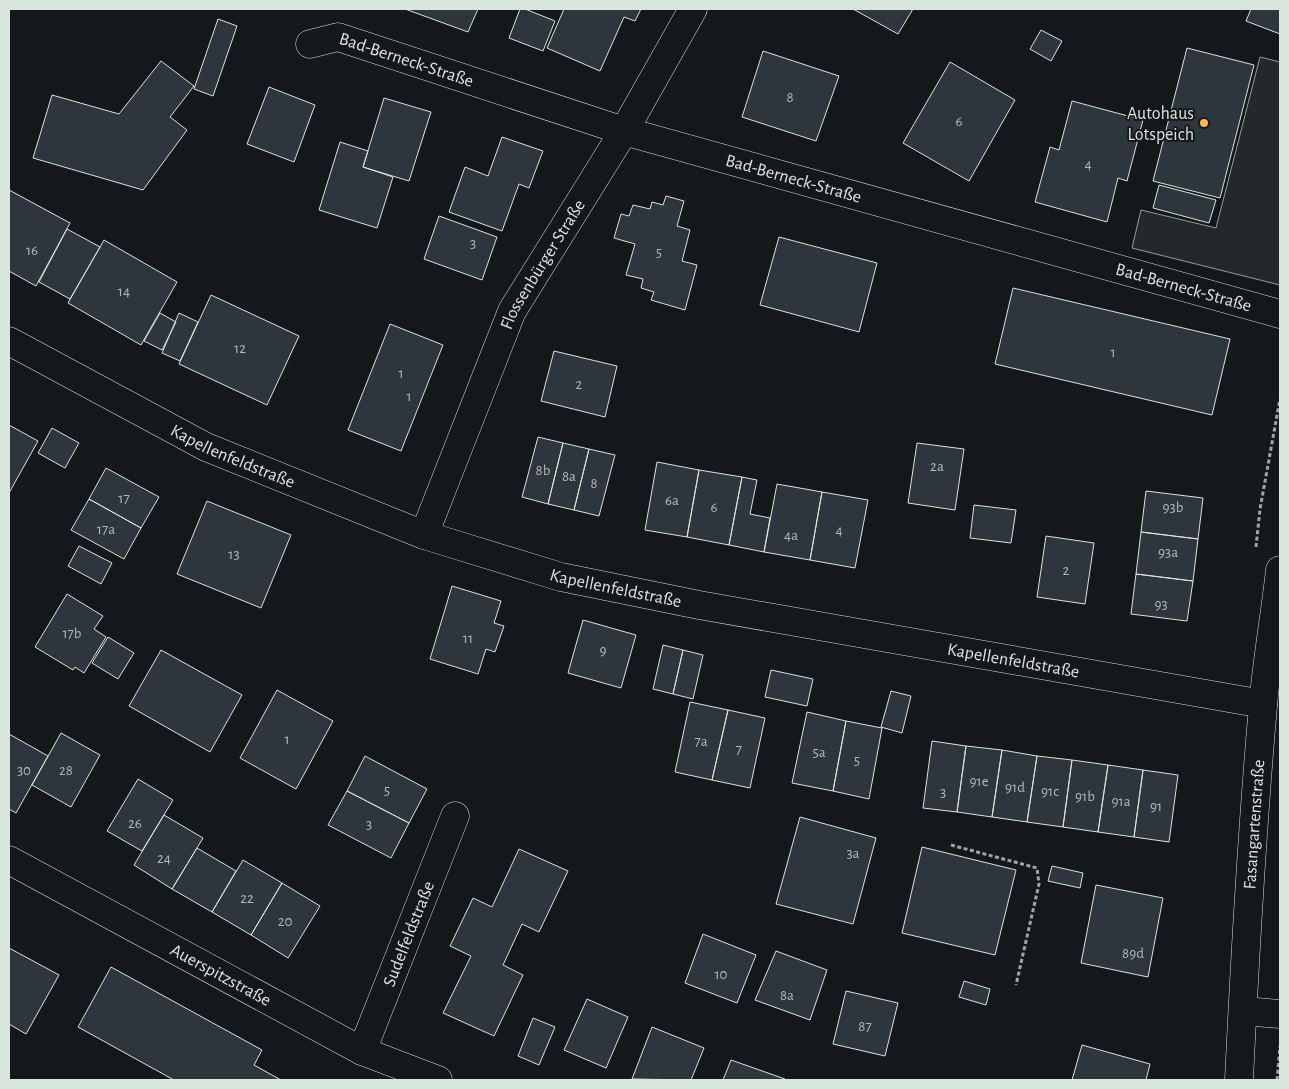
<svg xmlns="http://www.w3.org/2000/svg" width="1289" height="1089" font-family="'Alegreya Sans',sans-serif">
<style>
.parking{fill:#24282b;stroke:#939e99}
.building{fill:#2c363c;stroke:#d8e6dc}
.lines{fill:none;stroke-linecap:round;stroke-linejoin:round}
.minor-casing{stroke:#d8e6dc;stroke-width:29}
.tertiary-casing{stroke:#d8e6dc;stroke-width:29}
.path{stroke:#9da8a2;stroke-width:3;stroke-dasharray:4 2.5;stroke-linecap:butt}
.minor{stroke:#14181c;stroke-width:28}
.tertiary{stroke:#14181c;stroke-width:28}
.poi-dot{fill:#ffb74d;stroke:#14181c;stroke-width:2}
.labels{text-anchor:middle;stroke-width:4;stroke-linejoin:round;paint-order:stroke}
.number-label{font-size:15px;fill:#adbab4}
.street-label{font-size:18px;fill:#d8e6dc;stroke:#14181c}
.poi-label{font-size:18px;fill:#d8e6dc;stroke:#14181c;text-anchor:end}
</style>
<rect width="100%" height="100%" fill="#14181c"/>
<!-- parking -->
<path class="parking" d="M 1260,57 L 1280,62 L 1280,285 L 1132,248 L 1141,210 L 1216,228 Z"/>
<!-- building -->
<path class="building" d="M 405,9 L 478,9 L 468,32 Z
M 520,9 L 525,9 L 555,21 L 543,51 L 509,38 Z
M 564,9 L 641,9 L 635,21 L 624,17 L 600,71 L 547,48 Z
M 853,9 L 913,9 L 898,34 Z
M 1251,9 L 1280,9 L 1280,34 L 1246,21 Z
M 218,19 L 237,26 L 213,96 L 194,89 Z
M 1041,30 L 1062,41 L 1051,61 L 1030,49 Z
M 1187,48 L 1254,65 L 1220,198 L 1153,181 Z
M 763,51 L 839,76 L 816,141 L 742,117 Z
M 161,61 L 194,86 L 170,117 L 187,130 L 143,190 L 33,158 L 52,95 L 119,114 Z
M 950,62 L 1015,100 L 969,181 L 903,143 Z
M 269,87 L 315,105 L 294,162 L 247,144 Z
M 384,98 L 431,112 L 409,181 L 363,167 Z
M 1072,101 L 1143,120 L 1127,181 L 1118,178 L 1107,222 L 1035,202 L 1050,147 L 1059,150 Z
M 502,137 L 543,151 L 529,188 L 519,184 L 502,231 L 449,212 L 465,167 L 488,176 Z
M 340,142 L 368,151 L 363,167 L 393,177 L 377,228 L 319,210 Z
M 1159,185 L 1216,200 L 1209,223 L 1153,208 Z
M 9,190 L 70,223 L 36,286 L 9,271 Z
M 666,196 L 684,201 L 677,226 L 690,230 L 682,261 L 697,265 L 685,310 L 651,300 L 654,292 L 641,288 L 643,279 L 626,275 L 635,244 L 614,238 L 621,214 L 629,216 L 633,205 L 650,209 L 652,202 L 663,205 Z
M 439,216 L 497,237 L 482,280 L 424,259 Z
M 67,229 L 100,247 L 70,299 L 39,282 Z
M 779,237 L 877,263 L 859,332 L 760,305 Z
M 104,240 L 177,282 L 141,345 L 68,303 Z
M 1013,288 L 1230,339 L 1212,415 L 995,364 Z
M 211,295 L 299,336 L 267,405 L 179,364 Z
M 160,313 L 176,322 L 162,350 L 144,341 Z
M 179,313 L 198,322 L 180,361 L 162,353 Z
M 390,324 L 443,345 L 401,451 L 348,430 Z
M 554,351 L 617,366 L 605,417 L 541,401 Z
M 9,425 L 38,441 L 9,493 Z
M 52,428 L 79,443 L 65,468 L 38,453 Z
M 538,437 L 563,443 L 548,504 L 522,497 Z
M 563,443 L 589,449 L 574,510 L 548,504 Z
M 917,443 L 964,449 L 955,510 L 908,503 Z
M 589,449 L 615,455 L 599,516 L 574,510 Z
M 657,462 L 699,470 L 687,537 L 645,530 Z
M 106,468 L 159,497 L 141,528 L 89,499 Z
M 699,470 L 742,477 L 729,545 L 687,537 Z
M 742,477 L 757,480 L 750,514 L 770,518 L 764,552 L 729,545 Z
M 777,484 L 822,492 L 810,560 L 764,552 Z
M 1146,491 L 1203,498 L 1198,539 L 1141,532 Z
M 822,492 L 868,500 L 855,568 L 810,560 Z
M 89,499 L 141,528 L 124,559 L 71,530 Z
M 207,501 L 291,535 L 261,608 L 177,574 Z
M 974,505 L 1016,510 L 1011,543 L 970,538 Z
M 1141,532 L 1198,539 L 1193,581 L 1136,574 Z
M 1046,536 L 1094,543 L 1085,604 L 1037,597 Z
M 79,546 L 112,563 L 101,584 L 68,566 Z
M 1136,574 L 1193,581 L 1187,621 L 1131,614 Z
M 452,586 L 501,601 L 494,623 L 504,626 L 495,652 L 486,649 L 478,674 L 430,659 Z
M 67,594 L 103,616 L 94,629 L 106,637 L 84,673 L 75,667 L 73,670 L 35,647 Z
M 583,620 L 636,635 L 621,688 L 568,673 Z
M 108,637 L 134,653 L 118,679 L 92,663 Z
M 663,645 L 683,650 L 673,694 L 653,689 Z
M 161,650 L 242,695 L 210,752 L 129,706 Z
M 683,650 L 703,655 L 693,699 L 673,694 Z
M 771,670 L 813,679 L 807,706 L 765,697 Z
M 277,690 L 333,721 L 296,789 L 240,758 Z
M 891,691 L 911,696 L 902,733 L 881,727 Z
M 690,702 L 728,710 L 712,780 L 675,772 Z
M 728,710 L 765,718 L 750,788 L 712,780 Z
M 807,712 L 846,721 L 833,791 L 792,783 Z
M 846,721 L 882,728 L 869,799 L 833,791 Z
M 61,733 L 100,755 L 71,807 L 32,785 Z
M 9,734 L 48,756 L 16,813 L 9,809 Z
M 932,741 L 966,746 L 957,812 L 923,808 Z
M 966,746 L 1002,750 L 992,817 L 957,812 Z
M 1002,750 L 1037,756 L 1027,822 L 992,817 Z
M 365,756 L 427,789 L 409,823 L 347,791 Z
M 1037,756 L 1072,760 L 1063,827 L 1027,822 Z
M 1072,760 L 1108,765 L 1098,832 L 1063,827 Z
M 1108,765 L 1143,770 L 1134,837 L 1098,832 Z
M 1143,770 L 1178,775 L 1169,842 L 1134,837 Z
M 138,779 L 173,800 L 142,851 L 107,831 Z
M 347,791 L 409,823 L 391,858 L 328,825 Z
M 164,815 L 203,838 L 172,889 L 134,865 Z
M 800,817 L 876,838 L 853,924 L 776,904 Z
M 922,847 L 1016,870 L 995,955 L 902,933 Z
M 197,848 L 236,871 L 212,912 L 172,889 Z
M 519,849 L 568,871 L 539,932 L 522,924 L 503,965 L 523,975 L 494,1036 L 443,1013 L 471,956 L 450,946 L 473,898 L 492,907 Z
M 243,860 L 282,883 L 251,935 L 212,912 Z
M 1052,866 L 1083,873 L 1080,888 L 1048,881 Z
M 282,883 L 320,906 L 288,958 L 251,935 Z
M 1096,885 L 1163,898 L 1148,977 L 1081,963 Z
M 703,934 L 756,955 L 737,1003 L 685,983 Z
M 9,948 L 59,975 L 26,1034 L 9,1024 Z
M 776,951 L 827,970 L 810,1020 L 755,1000 Z
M 111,967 L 262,1050 L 254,1065 L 281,1080 L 174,1080 L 78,1027 Z
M 964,981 L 990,989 L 986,1005 L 959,997 Z
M 846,991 L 898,1003 L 885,1056 L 833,1044 Z
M 587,999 L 628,1017 L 606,1068 L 564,1050 Z
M 533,1018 L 555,1027 L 539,1065 L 518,1056 Z
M 652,1027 L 704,1048 L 691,1080 L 632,1079 Z
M 1082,1045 L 1150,1064 L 1146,1080 L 1072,1080 Z
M 731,1060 L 785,1079 L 785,1080 L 723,1080 Z"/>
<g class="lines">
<defs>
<g id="minor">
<path id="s1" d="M 310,44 L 338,37 L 624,131 L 1280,314"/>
<path id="s2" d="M 9,341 L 206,447 L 424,535 L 561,577 L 699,605 L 1263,704"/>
<path id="s3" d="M 424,535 L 512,311 L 624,131 L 693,9"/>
<path id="s4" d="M 9,860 L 362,1051 L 438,1080"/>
<path d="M 1243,1011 L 1280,1014"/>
<path id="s5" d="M 362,1051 L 455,816"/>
</g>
<g id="tertiary">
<path id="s6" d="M 1239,1080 C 1245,955 1252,830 1263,706 C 1267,660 1275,615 1280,570"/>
</g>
</defs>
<!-- minor casing -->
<use href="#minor" class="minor-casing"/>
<!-- tertiary casing -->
<use href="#tertiary" class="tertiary-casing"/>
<!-- path -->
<path class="path" d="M 1256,547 L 1260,509 L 1280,399
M 951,845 L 1037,868 L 1039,884 L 1016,985
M 1277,1080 L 1280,1046"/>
<!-- minor -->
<use href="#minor" class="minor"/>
<!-- tertiary -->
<use href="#tertiary" class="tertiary"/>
</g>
<!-- markers -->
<circle class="poi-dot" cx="1204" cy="123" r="5"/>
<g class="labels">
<!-- number labels -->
<g class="number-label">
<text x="790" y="102">8</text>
<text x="959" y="126">6</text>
<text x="1088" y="169">4</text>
<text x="473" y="248">3</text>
<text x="32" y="255">16</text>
<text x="659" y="257">5</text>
<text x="124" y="296">14</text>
<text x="240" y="353">12</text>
<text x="1113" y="357">1</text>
<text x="401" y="378">1</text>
<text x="579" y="389">2</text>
<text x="409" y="401">1</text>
<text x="937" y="471">2a</text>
<text x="543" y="475">8b</text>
<text x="569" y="481">8a</text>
<text x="594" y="488">8</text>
<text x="124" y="503">17</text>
<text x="672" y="505">6a</text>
<text x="714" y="512">6</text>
<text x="1173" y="512">93b</text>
<text x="106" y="534">17a</text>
<text x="839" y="535">4</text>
<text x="791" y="540">4a</text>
<text x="1168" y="557">93a</text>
<text x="234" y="559">13</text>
<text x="1066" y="575">2</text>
<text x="1161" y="609">93</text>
<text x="72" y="638">17b</text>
<text x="468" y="643">11</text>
<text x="603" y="655">9</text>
<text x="287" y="744">1</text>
<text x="701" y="746">7a</text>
<text x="739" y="754">7</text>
<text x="819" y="757">5a</text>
<text x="857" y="765">5</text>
<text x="24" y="775">30</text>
<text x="66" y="775">28</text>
<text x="979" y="786">91e</text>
<text x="1015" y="792">91d</text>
<text x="387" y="795">5</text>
<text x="1050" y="796">91c</text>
<text x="943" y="797">3</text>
<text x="1085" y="801">91b</text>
<text x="1121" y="806">91a</text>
<text x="1156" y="811">91</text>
<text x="135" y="828">26</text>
<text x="369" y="829">3</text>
<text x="853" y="858">3a</text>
<text x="164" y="863">24</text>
<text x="247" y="903">22</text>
<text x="285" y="926">20</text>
<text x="1133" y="958">89d</text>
<text x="721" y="979">10</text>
<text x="787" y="1000">8a</text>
<text x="865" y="1031">87</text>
</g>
<!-- street labels -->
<g class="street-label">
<text dy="6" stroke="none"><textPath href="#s1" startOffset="101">Bad-Berneck-Straße</textPath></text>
<text dy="6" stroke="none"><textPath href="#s1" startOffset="506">Bad-Berneck-Straße</textPath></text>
<text dy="6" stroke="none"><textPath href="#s3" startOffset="296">Flossenbürger Straße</textPath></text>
<text dy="6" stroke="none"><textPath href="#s1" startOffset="911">Bad-Berneck-Straße</textPath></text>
<text dy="6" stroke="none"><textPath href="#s2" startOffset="252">Kapellenfeldstraße</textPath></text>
<text dy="6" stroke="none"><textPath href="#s2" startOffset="658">Kapellenfeldstraße</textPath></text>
<text dy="6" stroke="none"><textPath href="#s2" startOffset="1062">Kapellenfeldstraße</textPath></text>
<text dy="6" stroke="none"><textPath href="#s6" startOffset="256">Fasangartenstraße</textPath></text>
<text dy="6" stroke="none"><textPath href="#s5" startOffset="126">Sudelfeldstraße</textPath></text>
<text dy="6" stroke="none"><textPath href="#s4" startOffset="241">Auerspitzstraße</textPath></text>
</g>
<!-- poi labels -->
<g class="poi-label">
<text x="1194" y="119">Autohaus<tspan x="1194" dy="21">Lotspeich</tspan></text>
</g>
</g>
<!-- border -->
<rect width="1289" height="1089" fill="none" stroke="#d8e6dc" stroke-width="20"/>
</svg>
